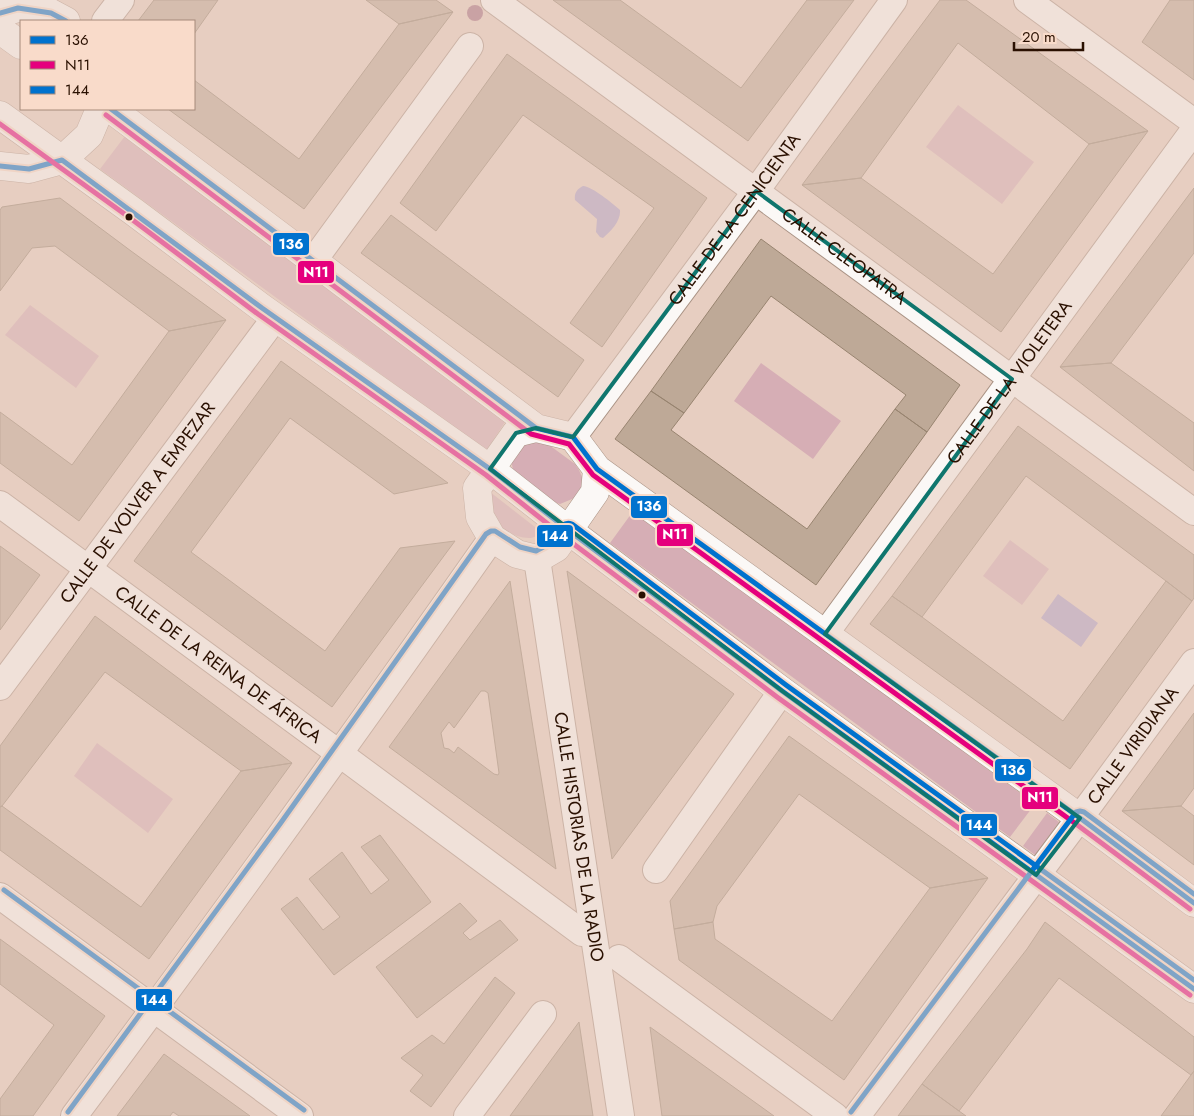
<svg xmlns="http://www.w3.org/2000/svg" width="1194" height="1116" font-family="Jost,sans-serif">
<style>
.green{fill:#d6aeb5}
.water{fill:#ad9fc7}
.building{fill:#bea997;stroke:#988470;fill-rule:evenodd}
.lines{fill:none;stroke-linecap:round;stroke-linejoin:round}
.minor-casing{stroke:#aa9385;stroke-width:28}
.major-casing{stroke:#aa9385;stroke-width:29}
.minor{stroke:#fbf8f6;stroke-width:26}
.major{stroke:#fbf8f6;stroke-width:28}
.bus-1-casing{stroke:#f9dbca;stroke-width:9}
.bus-2-casing{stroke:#f9dbca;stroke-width:9}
.bus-3-casing{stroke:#f9dbca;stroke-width:9}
.bus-1{stroke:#0072ce;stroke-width:5}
.bus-2{stroke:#e5007d;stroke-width:5}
.bus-3{stroke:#0072ce;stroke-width:5}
.tree{fill:#a56d80}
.marked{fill:none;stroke:#0f766e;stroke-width:4;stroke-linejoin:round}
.bus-dot{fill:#2a1001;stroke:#f9dbca;stroke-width:2}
.labels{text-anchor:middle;stroke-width:4;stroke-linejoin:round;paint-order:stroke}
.street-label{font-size:18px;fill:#2a1001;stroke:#f9dbca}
.line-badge{stroke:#f9dbca;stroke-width:2}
.badge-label{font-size:14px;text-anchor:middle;font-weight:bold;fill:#fff}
</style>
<rect width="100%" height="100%" fill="#e7cec1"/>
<!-- green -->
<path class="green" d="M 958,105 L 1034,162 L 1002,204 L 926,147 Z
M 125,136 L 507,419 L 486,451 L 100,169 Z
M 30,305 L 99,356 L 76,388 L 5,335 Z
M 761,363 L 841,421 L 813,459 L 734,401 Z
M 523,441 L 545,442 L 575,464 L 579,470 L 582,477 L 582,487 L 577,497 L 560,504 L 549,500 L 513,470 L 511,459 Z
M 490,492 L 544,534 C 540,535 535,537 531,538 C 516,539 504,530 493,521 Z
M 634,510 L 1035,804 L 1010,837 L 610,543 Z
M 1010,540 L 1049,569 L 1022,605 L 983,576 Z
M 97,743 L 173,799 L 148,833 L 74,776 Z
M 1047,813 L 1059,822 L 1035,855 L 1023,846 Z"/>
<!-- water -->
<path class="water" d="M 583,186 C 593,187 612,203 620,210 C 621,221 611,231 603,238 L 600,237 L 596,232 L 597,219 L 575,200 C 574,193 577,189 583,186 Z
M 1058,594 L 1098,623 L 1081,647 L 1041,618 Z"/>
<!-- building -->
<path class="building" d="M 154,0 L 218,0 L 194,34 L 194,21 L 138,21 Z
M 366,0 L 436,0 L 453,12 L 399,24 Z
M 553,0 L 620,0 L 741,88 L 807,0 L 854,0 L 748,141 Z
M 940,0 L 966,0 L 1148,131 L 1089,144 L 958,43 L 861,178 L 802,185 Z
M 1170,0 L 1194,0 L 1194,80 L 1142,42 Z
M 453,12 L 304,209 L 168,109 L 194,109 L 194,80 L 299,159 L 399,24 Z
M 507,54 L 707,198 L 602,347 L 570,323 L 654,208 L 523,115 L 436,231 L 400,203 Z
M 1148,131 L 1001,332 L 802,185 L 861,178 L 993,274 L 1089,144 Z
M 1194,188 L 1194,253 L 1111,363 L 1060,367 Z
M 60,198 L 131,251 L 226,320 L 169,331 L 55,246 L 32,248 L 0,291 L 0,210 L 2,207 Z
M 391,215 L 584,360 L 558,397 L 361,253 Z
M 761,239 L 960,385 L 927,432 L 895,409 L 906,395 L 771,296 L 684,413 L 651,391 Z
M 226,320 L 79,521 L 0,463 L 0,412 L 72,465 L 169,331 Z
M 281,361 L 448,483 L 394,494 L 290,418 L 191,552 L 325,651 L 400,548 L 455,541 L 332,707 L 134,561 Z
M 1111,363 L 1194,423 L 1194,471 L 1060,367 Z
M 651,391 L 684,413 L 671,430 L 807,529 L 895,409 L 927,432 L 816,585 L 615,439 Z
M 1018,426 L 1194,555 L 1194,598 L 1192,601 L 1166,581 L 1026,476 L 922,617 L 892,596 Z
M 0,546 L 40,575 L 0,630 Z
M 567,571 L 734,694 L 612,859 Z
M 510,581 L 533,728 L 556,869 L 389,747 ZM 481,691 L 485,691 L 488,693 L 499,773 L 498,775 L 494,774 L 458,747 L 454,753 L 449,749 L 444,748 L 441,733 L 449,722 L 454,728 Z
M 1166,581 L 1192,601 L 1070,769 L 870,624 L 892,596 L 922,617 L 1063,721 Z
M 95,616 L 292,763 L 241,771 L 105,672 L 2,806 L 0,807 L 0,746 Z
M 1194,713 L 1194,788 L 1181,806 L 1122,811 Z
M 789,736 L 890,808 L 988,878 L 930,888 L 799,794 L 717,906 L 713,922 L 674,929 L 670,901 Z
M 292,763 L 149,959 L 0,850 L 0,807 L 2,806 L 141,907 L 241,771 Z
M 1181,806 L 1194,816 L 1194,865 L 1122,811 Z
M 380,835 L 431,902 L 334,975 L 281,909 L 297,897 L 323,930 L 340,917 L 309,879 L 342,852 L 371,894 L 389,880 L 361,847 Z
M 988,878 L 844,1080 L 679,960 L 674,929 L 713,922 L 715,939 L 832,1021 L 930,888 Z
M 460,903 L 477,921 L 463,933 L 470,940 L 500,920 L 518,940 L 417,1018 L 376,967 Z
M 1045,922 L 1194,1037 L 1194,1071 L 1191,1075 L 1059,978 L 959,1111 L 922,1084 L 1027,949 Z
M 0,939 L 105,1016 L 33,1116 L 0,1116 L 0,1099 L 54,1025 L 0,984 Z
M 495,977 L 515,993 L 431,1107 L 410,1091 L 423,1075 L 401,1058 L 432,1035 L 444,1044 Z
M 579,1022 L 593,1116 L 510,1116 Z
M 650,1027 L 774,1116 L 662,1116 Z
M 164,1054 L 250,1116 L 179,1116 L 173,1112 L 170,1116 L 117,1116 Z
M 1194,1071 L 1194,1116 L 1161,1116 L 1191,1075 Z
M 922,1084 L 959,1111 L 966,1116 L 898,1116 Z"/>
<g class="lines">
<defs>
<g id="minor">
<path id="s1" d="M 494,0 L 1194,512"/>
<path d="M 1027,0 L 1194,122"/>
<path d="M 105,21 L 121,0"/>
<path d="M 314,260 L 470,46"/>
<path id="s2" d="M 573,437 L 756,191 L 894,0"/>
<path id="s3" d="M 0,504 L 340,754 L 582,933"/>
<path id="s4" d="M 537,559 L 621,1116"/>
<path id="s5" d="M 825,634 L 1194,130"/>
<path id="s6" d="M 0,687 L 275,318"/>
<path d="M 656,870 L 782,691"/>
<path d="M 0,896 L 300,1116"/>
<path d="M 619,958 L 835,1116"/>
<path d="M 74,1116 C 217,925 356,732 492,538"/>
<path d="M 467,1116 L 543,1014"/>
<path id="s7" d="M 857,1116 L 1093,800 L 1194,662"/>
</g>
<path id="major" d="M 0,13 L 18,8 L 51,13 L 66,21
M 0,30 L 21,45
M 111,109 L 536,428 L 573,437 L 597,469 L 825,634 L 1080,818 L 1194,903
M 0,115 L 134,212 L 262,308 L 490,469 L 568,530 L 782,691 L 1194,989
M 0,166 L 29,169 L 62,160 L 89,135 L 100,109
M 536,428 L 516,433 L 477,488 L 480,517 L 492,538 L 517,554 L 537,559 L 556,548 L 595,492 L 597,469"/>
</defs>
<!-- minor casing -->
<use href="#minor" class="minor-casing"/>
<!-- major casing -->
<use href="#major" class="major-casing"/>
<!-- minor -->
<use href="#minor" class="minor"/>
<!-- major -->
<use href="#major" class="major"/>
<defs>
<path id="bus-1" d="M 0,13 L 18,8 L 51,13 L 66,21
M 111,109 L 536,428 L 573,437 L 597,469 L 1080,818 L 1194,903
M 0,166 L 29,169 L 62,160 L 262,308 L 490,469 L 568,530 L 782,691 L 1194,989"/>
<path id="bus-2" d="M 106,115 L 531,434 L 569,444 L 593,475 L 1076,824 L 1190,909
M 0,124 L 130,218 L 258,314 L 486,475 L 563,536 L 777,697 L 1190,995"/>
<path id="bus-3" d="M 4,890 L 304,1110
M 68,1112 L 280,824 L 486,534 L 491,531 L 495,531 L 520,547 L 536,551 C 541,548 547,546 551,542 C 558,535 560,520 572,524 L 786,685 L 1194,980
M 851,1112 L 1076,812 L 1080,811 L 1084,812 L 1194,894"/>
</defs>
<!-- bus-1 casing -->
<use href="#bus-1" class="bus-1-casing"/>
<!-- bus-2 casing -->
<use href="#bus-2" class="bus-2-casing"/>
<!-- bus-3 casing -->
<use href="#bus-3" class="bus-3-casing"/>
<!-- bus-1 -->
<use href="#bus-1" class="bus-1"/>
<!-- bus-2 -->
<use href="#bus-2" class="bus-2"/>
<!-- bus-3 -->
<use href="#bus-3" class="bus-3"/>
</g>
<!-- trees -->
<circle class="tree" cx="475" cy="13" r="8"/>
<!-- marked area -->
<path d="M0 0H1194V1116H0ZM 756,191 L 1012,379 L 825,634 L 1080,818 L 1036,875 L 782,691 L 490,469 L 516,433 L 536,428 L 573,437 Z" fill="#e7cec1" fill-opacity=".55" fill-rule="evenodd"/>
<path class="marked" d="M 756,191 L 1012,379 L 825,634 L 1080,818 L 1036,875 L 782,691 L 490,469 L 516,433 L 536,428 L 573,437 Z"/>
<!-- markers -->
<g class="bus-dot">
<circle cx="129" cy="217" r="4.5"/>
<circle cx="642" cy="595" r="4.5"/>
</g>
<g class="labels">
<!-- street labels -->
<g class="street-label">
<text dy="6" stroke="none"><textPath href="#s2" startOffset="271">CALLE DE LA CENICIENTA</textPath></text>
<text dy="6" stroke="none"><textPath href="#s1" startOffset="434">CALLE CLEOPATRA</textPath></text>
<text dy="6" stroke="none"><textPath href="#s5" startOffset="312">CALLE DE LA VIOLETERA</textPath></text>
<text dy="6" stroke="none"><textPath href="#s6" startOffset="230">CALLE DE VOLVER A EMPEZAR</textPath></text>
<text dy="6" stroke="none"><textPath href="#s3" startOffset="271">CALLE DE LA REINA DE ÁFRICA</textPath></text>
<text dy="6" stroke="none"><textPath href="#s7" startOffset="462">CALLE VIRIDIANA</textPath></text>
<text dy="6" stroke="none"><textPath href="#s4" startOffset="281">CALLE HISTORIAS DE LA RADIO</textPath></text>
</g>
</g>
<g class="line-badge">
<rect x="272" y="232" width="38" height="24" rx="5" fill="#0072ce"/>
<rect x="297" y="260" width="38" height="24" rx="5" fill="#e5007d"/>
<rect x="630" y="495" width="38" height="24" rx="5" fill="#0072ce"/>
<rect x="656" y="523" width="38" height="24" rx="5" fill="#e5007d"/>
<rect x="536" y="524" width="38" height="24" rx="5" fill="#0072ce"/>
<rect x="994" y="758" width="38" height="24" rx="5" fill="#0072ce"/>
<rect x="1021" y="786" width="38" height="24" rx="5" fill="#e5007d"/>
<rect x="960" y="813" width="38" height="24" rx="5" fill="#0072ce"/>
<rect x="135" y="988" width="38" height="24" rx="5" fill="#0072ce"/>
</g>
<g class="badge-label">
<text x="291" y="249">136</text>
<text x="316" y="277">N11</text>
<text x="649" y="511">136</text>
<text x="675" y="539">N11</text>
<text x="555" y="541">144</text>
<text x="1013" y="775">136</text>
<text x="1040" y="802">N11</text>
<text x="979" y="830">144</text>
<text x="154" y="1005">144</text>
</g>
<!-- legend -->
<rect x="20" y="20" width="175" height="90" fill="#f9dbca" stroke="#a68a7a"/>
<rect x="30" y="36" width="25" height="8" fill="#0072ce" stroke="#a68a7a"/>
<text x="65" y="45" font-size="15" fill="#2a1001">136</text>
<rect x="30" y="61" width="25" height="8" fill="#e5007d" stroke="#a68a7a"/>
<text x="65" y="70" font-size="15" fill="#2a1001">N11</text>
<rect x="30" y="86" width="25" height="8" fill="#0072ce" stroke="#a68a7a"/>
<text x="65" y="95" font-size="15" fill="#2a1001">144</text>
<!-- scale -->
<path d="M1014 42v8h69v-8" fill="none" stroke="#2a1001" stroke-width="2.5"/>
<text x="1022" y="42" font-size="15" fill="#2a1001" stroke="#f9dbca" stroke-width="4" paint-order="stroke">20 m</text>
</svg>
